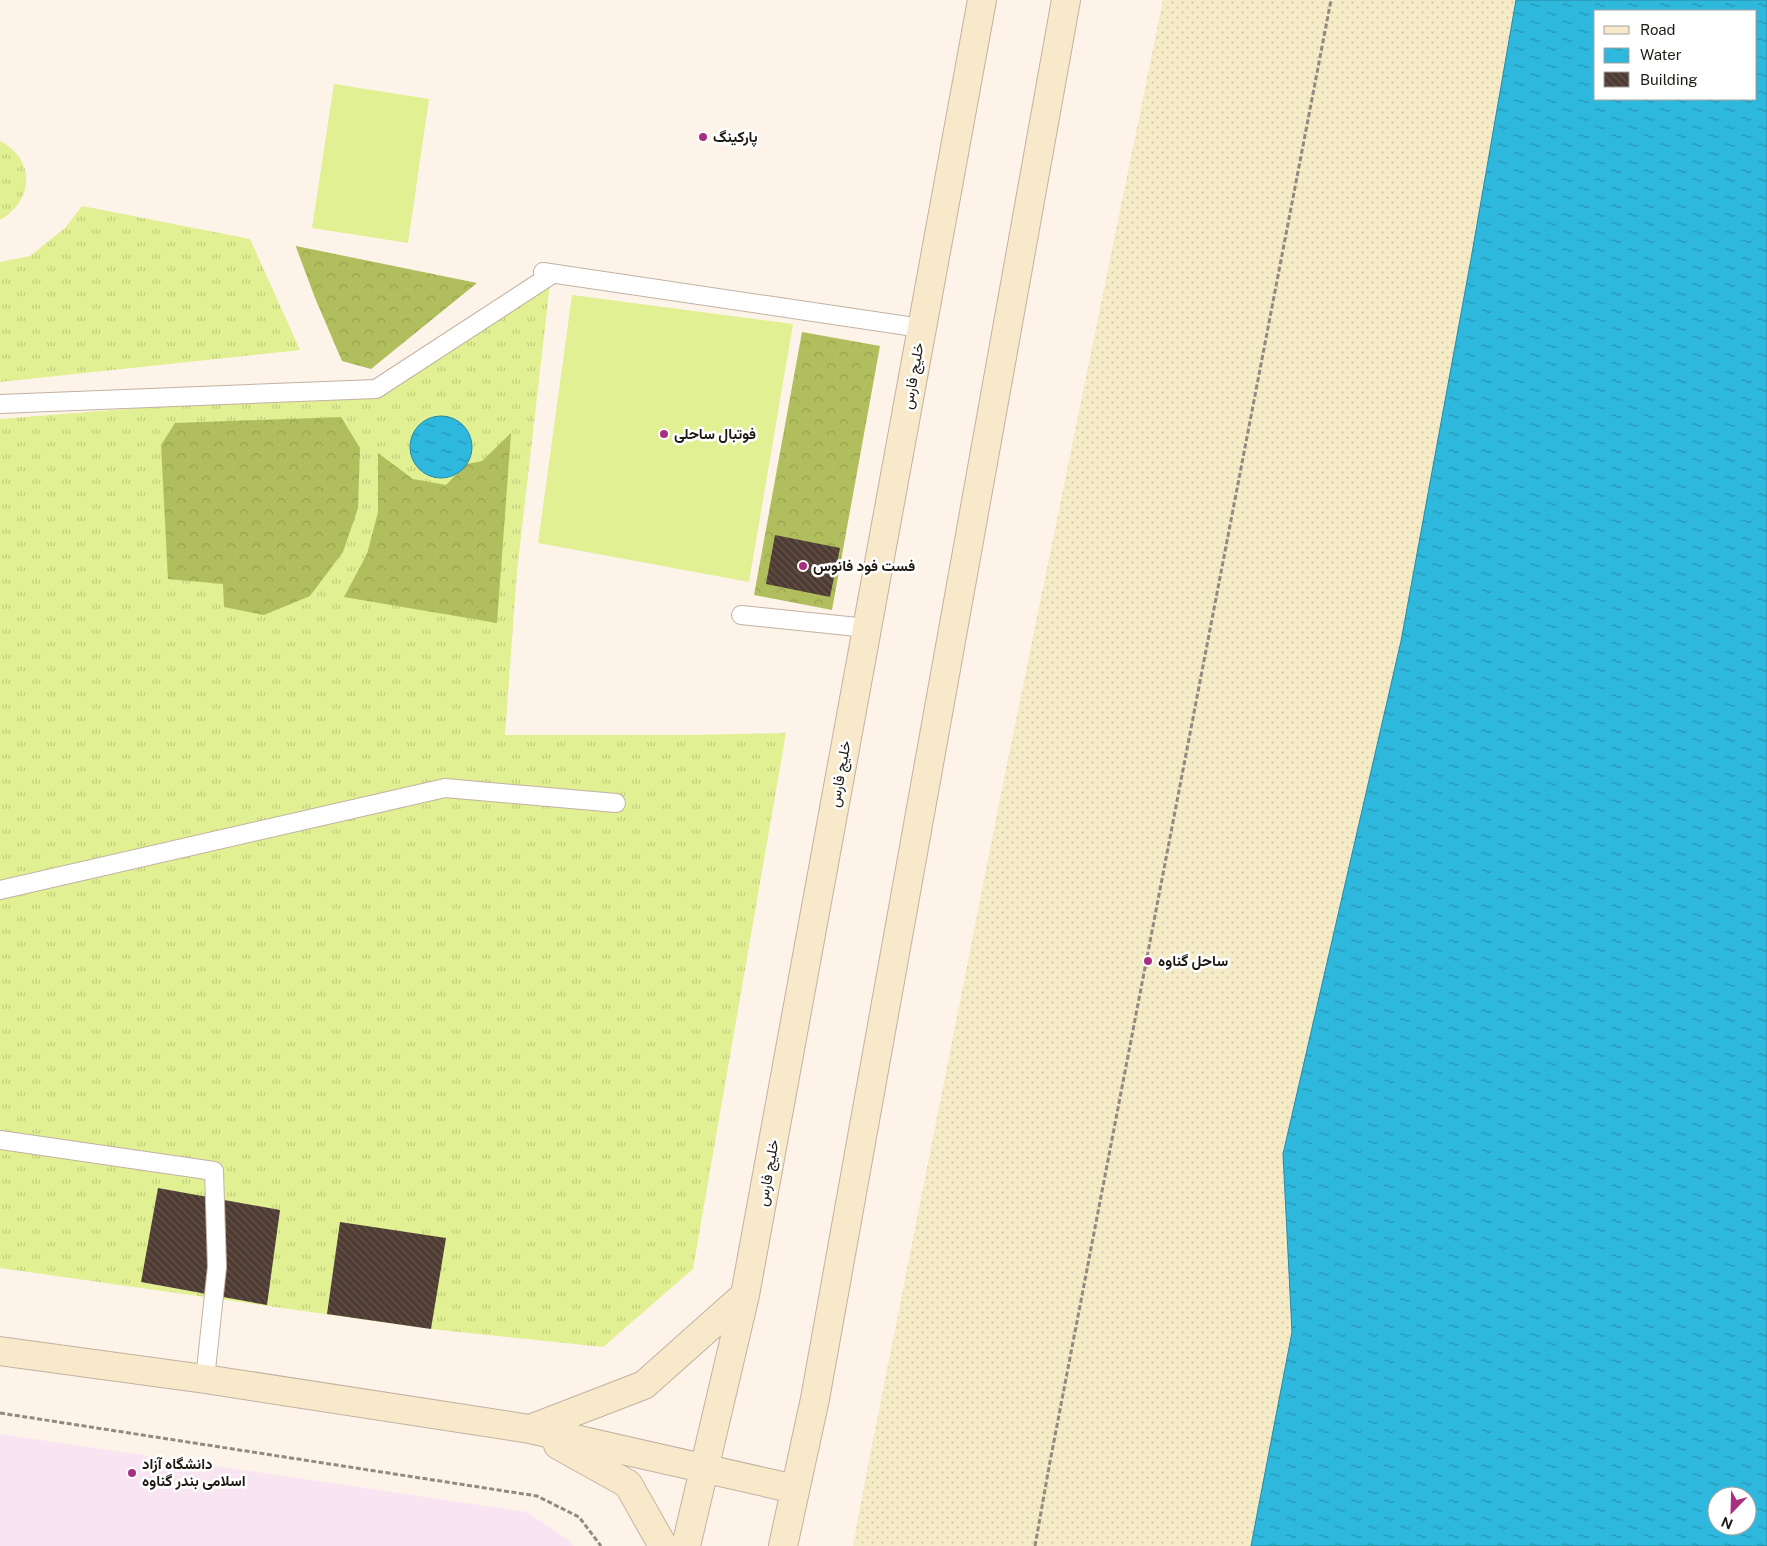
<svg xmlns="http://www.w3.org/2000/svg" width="1767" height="1546" font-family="'Public Sans',Vazirmatn,sans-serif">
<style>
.education{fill:#f9e4f2}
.grass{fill:url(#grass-tufts)}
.forest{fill:url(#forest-crowns)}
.sand{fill:url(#sand-dots)}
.pitch{fill:#e1f092}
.water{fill:url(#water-ripples);stroke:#2a89a1;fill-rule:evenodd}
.building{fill:url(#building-back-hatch)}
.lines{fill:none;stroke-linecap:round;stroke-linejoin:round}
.service-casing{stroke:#c2b2a2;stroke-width:20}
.secondary-casing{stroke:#c2b2a2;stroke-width:30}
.path{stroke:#918a82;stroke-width:3;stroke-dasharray:5 2.5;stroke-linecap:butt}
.service{stroke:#fff;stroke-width:18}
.secondary{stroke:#f7e9c9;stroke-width:28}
.poi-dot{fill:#a82e82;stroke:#fff;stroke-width:2}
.labels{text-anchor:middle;stroke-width:5;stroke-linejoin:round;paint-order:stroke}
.poi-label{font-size:15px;font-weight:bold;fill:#1f1a14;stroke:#fff;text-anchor:start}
.street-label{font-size:15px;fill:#1f1a14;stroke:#fff}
</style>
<defs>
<pattern id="grass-tufts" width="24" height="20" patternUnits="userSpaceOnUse" patternTransform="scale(1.25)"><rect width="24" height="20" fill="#e1f092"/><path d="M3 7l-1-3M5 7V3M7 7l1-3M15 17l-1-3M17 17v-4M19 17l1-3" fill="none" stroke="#c1cd7d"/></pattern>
<pattern id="forest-crowns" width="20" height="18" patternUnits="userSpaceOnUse" patternTransform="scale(1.25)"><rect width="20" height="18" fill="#b0be5d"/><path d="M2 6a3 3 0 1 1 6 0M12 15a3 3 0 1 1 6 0" fill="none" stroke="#97a350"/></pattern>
<pattern id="sand-dots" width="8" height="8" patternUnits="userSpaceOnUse" patternTransform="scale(1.25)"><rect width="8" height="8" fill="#f5ebc6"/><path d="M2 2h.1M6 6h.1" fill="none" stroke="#d2c9a9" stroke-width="1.8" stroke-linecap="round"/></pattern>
<pattern id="water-ripples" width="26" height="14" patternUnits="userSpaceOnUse" patternTransform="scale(1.25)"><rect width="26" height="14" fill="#2eb8dd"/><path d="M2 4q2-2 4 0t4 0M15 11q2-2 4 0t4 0" fill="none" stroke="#2795b2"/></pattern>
<pattern id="building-back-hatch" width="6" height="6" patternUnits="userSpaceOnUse" patternTransform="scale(1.25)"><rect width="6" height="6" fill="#4e3c33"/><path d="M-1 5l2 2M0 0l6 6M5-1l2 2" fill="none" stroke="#64554e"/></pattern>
</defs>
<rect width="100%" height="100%" fill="#fdf3e9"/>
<!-- education -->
<path class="education" d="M 0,1434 L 527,1512 L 571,1542 L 573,1546 L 0,1546 Z"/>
<!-- grass -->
<path class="grass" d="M 0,141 C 36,159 34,201 0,220 Z
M 82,206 L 250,239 L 300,350 L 0,382 L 0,262 L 30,256 L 65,228 Z
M 551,275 L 517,571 L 505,735 L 689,735 L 786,733 L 693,1269 L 603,1347 L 431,1329 L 0,1268 L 0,419 L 376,389 Z"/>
<!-- forest -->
<path class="forest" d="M 296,247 L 296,246 L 477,283 L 371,369 L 342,361 L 315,298 Z
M 802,332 L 880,346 L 832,610 L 754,595 Z
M 341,417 L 360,448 L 358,508 L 343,552 L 310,596 L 264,615 L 224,607 L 223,584 L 168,579 L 161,445 L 175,423 Z
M 511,433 L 497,623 L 344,597 L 367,554 L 378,512 L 378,453 L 413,479 L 446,485 L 467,464 L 482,461 Z"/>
<!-- sand -->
<path class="sand" d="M 1163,0 L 1516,0 L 1471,259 L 1401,641 L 1283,1154 L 1292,1332 L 1251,1546 L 853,1546 L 865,1481 L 1006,769 Z"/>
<!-- pitch -->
<path class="pitch" d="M 334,84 L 429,99 L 408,243 L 312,228 Z
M 572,295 L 793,324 L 749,582 L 538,543 Z"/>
<!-- water -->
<path class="water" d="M 1516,0 L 1767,0 L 1767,1546 L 1251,1546 L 1292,1332 L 1283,1154 L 1401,641 L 1471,259 ZM 1596,11 L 1756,11 L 1756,99 L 1596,99 ZM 1717,1496 L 1747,1496 L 1747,1526 L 1717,1526 Z
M410 447a31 31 0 1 1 62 0a31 31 0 1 1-62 0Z"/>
<!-- building -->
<path class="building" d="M 775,535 L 840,548 L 830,597 L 766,584 Z
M 158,1188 L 280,1210 L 267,1305 L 141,1282 Z
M 340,1222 L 446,1238 L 431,1329 L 327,1314 Z"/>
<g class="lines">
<defs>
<path id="service" d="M 0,404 L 376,389 L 551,275 L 543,272 L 921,328
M 741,615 L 867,628
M 0,890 L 445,788 L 616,803
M 0,1140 L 214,1171 L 217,1267 L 205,1379"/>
<path id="secondary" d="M 0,1351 L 205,1379 L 530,1429 L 795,1489
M 530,1429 L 644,1385 L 745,1295
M 558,1445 L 628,1484 L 663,1546
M 686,1546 L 745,1295 L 982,0
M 783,1546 L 815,1399 L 1066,0"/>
</defs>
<!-- service casing -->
<use href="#service" class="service-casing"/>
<!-- secondary casing -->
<use href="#secondary" class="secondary-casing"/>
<!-- path -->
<path class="path" d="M 0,1413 L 537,1496 L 579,1517 L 601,1546
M 1035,1546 L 1049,1467 L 1331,0"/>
<!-- service -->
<use href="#service" class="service"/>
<!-- secondary -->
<use href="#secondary" class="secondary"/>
</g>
<!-- markers -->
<g class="poi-dot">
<circle cx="703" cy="137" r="5"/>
<circle cx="664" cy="434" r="5"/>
<circle cx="803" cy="566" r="5"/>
<circle cx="1148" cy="961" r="5"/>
<circle cx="132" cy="1473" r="5"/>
</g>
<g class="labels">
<!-- poi labels -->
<g class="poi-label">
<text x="713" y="142">پارکینگ</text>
<text x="674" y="439">فوتبال ساحلی</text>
<text x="813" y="571">فست فود فانوس</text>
<text x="1158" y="966">ساحل گناوه</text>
<text x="142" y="1469">دانشگاه آزاد<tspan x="142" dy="17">اسلامی بندر گناوه</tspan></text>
</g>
<!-- street labels -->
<g class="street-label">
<text transform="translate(913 376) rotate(-80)" y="5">خلیج فارس</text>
<text transform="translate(840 774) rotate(-80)" y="5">خلیج فارس</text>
<text transform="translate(768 1173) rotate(-80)" y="5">خلیج فارس</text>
</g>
</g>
<!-- legend -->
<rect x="1594" y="10" width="162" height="90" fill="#ffffff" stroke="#a5a3a1"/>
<rect x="1604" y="26" width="25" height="8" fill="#f7e9c9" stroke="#a5a3a1"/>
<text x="1640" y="35" font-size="15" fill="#1f1a14">Road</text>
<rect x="1604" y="48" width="25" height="15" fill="url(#water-ripples)" stroke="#a5a3a1"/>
<text x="1640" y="60" font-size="15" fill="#1f1a14">Water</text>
<rect x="1604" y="72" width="25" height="15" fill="url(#building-back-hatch)" stroke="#a5a3a1"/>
<text x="1640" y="85" font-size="15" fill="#1f1a14">Building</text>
<!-- north arrow -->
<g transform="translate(1732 1511) rotate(203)"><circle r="24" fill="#ffffff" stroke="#a5a3a1"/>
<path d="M0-4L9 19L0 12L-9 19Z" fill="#a82e82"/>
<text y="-8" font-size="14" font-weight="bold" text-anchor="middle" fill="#1f1a14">N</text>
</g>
</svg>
